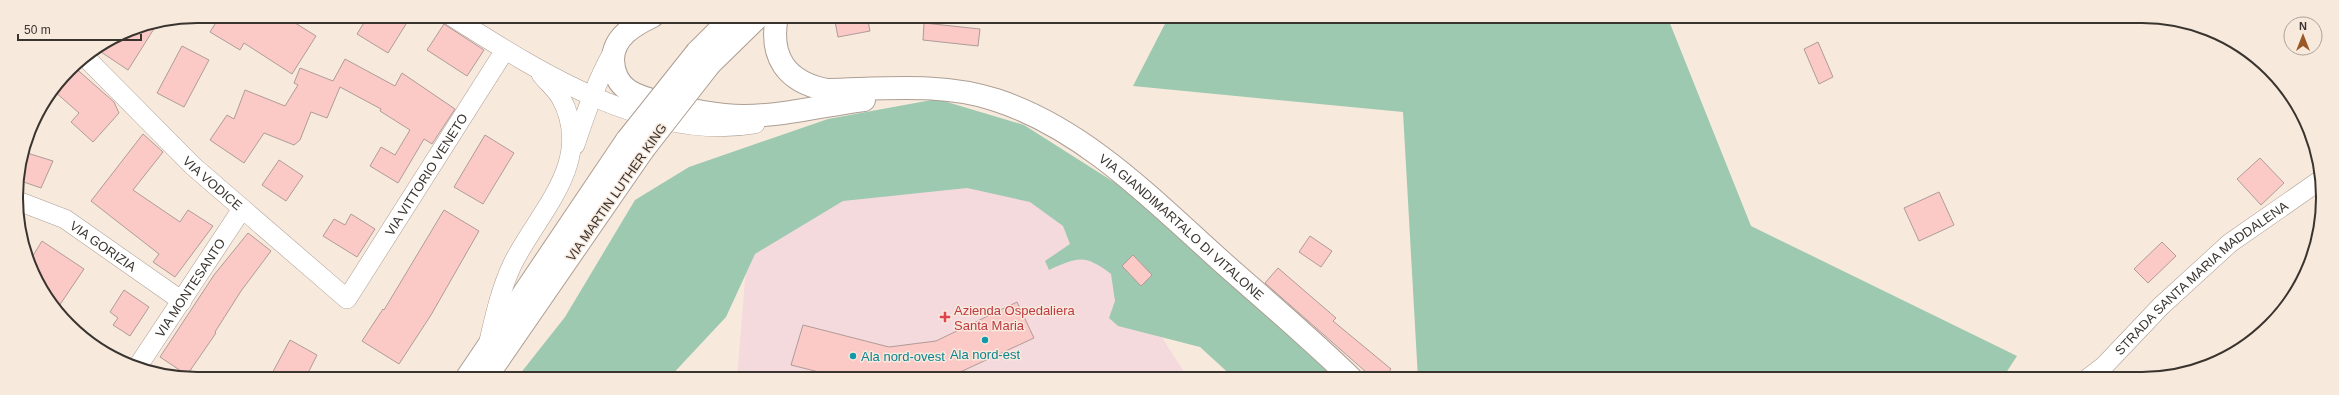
<svg xmlns="http://www.w3.org/2000/svg" width="2339" height="395" font-family="Arial,sans-serif">
<style>
.medical{fill:#f5dadd}
.green{fill:#9cc9b0}
.building{fill:#fbcac6;stroke:#af9b99}
.lines{fill:none;stroke-linecap:round;stroke-linejoin:round}
.street-casing{stroke:#ad9e93;stroke-width:20}
.primary-casing{stroke:#ad9e93;stroke-width:24}
.street{stroke:#fff;stroke-width:19}
.primary{stroke:#fff;stroke-width:22}
.primary-bridge-casing{stroke:#ad9e93;stroke-width:24;stroke-linecap:butt}
.primary-bridge{stroke:#fff;stroke-width:22}
.health-dot{fill:#e0444e;stroke:#f8e9dd;stroke-width:1.5}
.culture-dot{fill:#0f9aa8;stroke:#f8e9dd;stroke-width:1.5}
.labels{text-anchor:middle;stroke-width:3;stroke-linejoin:round;paint-order:stroke}
.street-label{font-size:13px;fill:#3a342f;stroke:#f8e9dd}
.health-label{font-size:13px;fill:#be3a42;stroke:#f8e9dd;text-anchor:start}
.culture-label{font-size:13px;fill:#0d838f;stroke:#f8e9dd}
.rim{fill:none;stroke:#3a342f;stroke-width:2}
</style>
<rect width="100%" height="100%" fill="#f8e9dd"/>
<!-- medical -->
<path class="medical" d="M 1001,180 L 1097,238 L 1189,379 L 737,379 L 747,254 L 838,197 Z"/>
<!-- green -->
<path class="green" d="M 1169,16 L 1667,16 L 1751,226 L 2017,356 L 2002,379 L 1418,379 L 1403,112 L 1133,86 Z
M 937,99 L 1024,125 L 1180,224 L 1338,379 L 1235,379 L 1200,347 L 1118,326 L 1109,318 L 1115,301 L 1111,274 C 1084,254 1079,257 1049,270 L 1045,261 L 1070,244 L 1063,226 L 1030,202 L 967,188 L 843,201 L 755,254 L 726,317 L 668,379 L 516,379 L 565,317 L 635,200 L 689,167 L 828,119 Z"/>
<!-- building -->
<path class="building" d="M 220,16 L 284,16 L 316,36 L 292,74 L 244,43 L 240,50 L 210,32 Z
M 368,16 L 411,16 L 388,53 L 357,34 Z
M 834,16 L 867,16 L 870,31 L 838,37 Z
M 924,23 L 980,29 L 978,46 L 923,40 Z
M 157,24 L 128,70 L 98,50 L 128,30 Z
M 444,24 L 484,50 L 467,76 L 427,50 Z
M 1818,42 L 1833,77 L 1819,84 L 1804,49 Z
M 182,46 L 209,60 L 184,107 L 157,93 Z
M 345,59 L 395,86 L 402,73 L 455,109 L 432,144 L 424,139 L 398,183 L 370,166 L 381,147 L 395,155 L 410,130 L 380,111 L 381,109 L 340,87 L 327,118 L 311,112 L 300,140 L 294,145 L 264,133 L 244,163 L 210,140 L 227,115 L 234,119 L 245,90 L 285,106 L 298,85 L 294,83 L 300,68 L 333,81 Z
M 73,66 L 114,102 L 119,113 L 93,142 L 71,122 L 79,113 L 54,91 Z
M 143,134 L 163,152 L 133,190 L 180,222 L 188,210 L 213,226 L 175,277 L 153,262 L 159,254 L 91,201 Z
M 485,135 L 514,153 L 483,204 L 454,187 Z
M 24,152 L 53,161 L 41,188 L 18,180 Z
M 2260,158 L 2284,183 L 2261,205 L 2237,179 Z
M 279,160 L 303,176 L 286,201 L 262,185 Z
M 1939,192 L 1954,225 L 1919,241 L 1904,208 Z
M 444,210 L 479,231 L 431,315 L 399,364 L 362,341 L 383,309 L 384,310 Z
M 351,214 L 375,229 L 357,257 L 323,236 L 334,219 L 345,225 Z
M 248,233 L 271,251 L 241,291 L 215,332 L 216,333 L 187,375 L 160,357 L 214,275 Z
M 1310,236 L 1332,251 L 1321,267 L 1299,252 Z
M 42,241 L 84,269 L 59,306 L 52,301 L 29,262 Z
M 2162,242 L 2176,256 L 2148,283 L 2134,269 Z
M 1133,255 L 1152,275 L 1141,286 L 1122,266 Z
M 1278,268 L 1336,318 L 1333,321 L 1391,369 L 1383,379 L 1374,379 L 1265,283 Z
M 124,290 L 149,307 L 130,336 L 113,325 L 118,318 L 110,312 Z
M 1017,302 L 1034,338 L 945,379 L 847,379 L 791,365 L 803,325 L 889,347 L 936,341 Z
M 290,340 L 317,355 L 305,379 L 269,379 Z"/>
<g class="lines">
<defs>
<g id="street">
<path d="M 451,16 C 538,71 647,142 755,124"/>
<path id="s1" d="M 86,58 L 193,166 L 347,299 L 505,50"/>
<path d="M 575,145 C 586,113 596,82 613,52"/>
<path id="s2" d="M 18,201 L 65,219 L 182,301"/>
<path d="M 489,341 C 495,315 501,288 513,263 C 540,210 595,161 561,98 C 556,89 547,82 541,74"/>
<path id="s3" d="M 138,366 L 242,209"/>
<path id="s4" d="M 2087,379 L 2104,366 L 2161,306 L 2230,243 L 2319,181"/>
</g>
<g id="primary">
<path d="M 653,16 C 634,25 613,37 613,60 C 614,91 638,97 663,103 C 690,110 716,116 744,116 C 784,116 824,105 864,100"/>
<path id="s5" d="M 777,16 C 769,57 786,82 827,90 C 882,89 942,82 996,100 C 1085,129 1153,200 1221,261 C 1265,300 1310,338 1352,379"/>
<path d="M 697,52 L 733,16"/>
<path d="M 710,64 L 759,16"/>
<path d="M 466,379 L 627,140"/>
<path d="M 485,379 L 643,150"/>
</g>
</defs>
<!-- street casing -->
<use href="#street" class="street-casing"/>
<!-- primary casing -->
<use href="#primary" class="primary-casing"/>
<!-- street -->
<use href="#street" class="street"/>
<!-- primary -->
<use href="#primary" class="primary"/>
<defs>
<path id="primary-bridge" d="M 627,140 L 697,52
M 643,150 L 710,64"/>
</defs>
<!-- primary-bridge casing -->
<use href="#primary-bridge" class="primary-bridge-casing"/>
<!-- primary-bridge -->
<use href="#primary-bridge" class="primary-bridge"/>
</g>
<!-- markers -->
<path class="health-dot" d="M943 311h4v4h4v4h-4v4h-4v-4h-4v-4h4z"/>
<g class="culture-dot">
<circle cx="985" cy="340" r="4"/>
<circle cx="853" cy="356" r="4"/>
</g>
<g class="labels">
<!-- street labels -->
<g class="street-label">
<text dy="5" stroke="none"><textPath href="#s1" startOffset="503">VIA VITTORIO VENETO</textPath></text>
<text dy="5" stroke="none"><textPath href="#s1" startOffset="178">VIA VODICE</textPath></text>
<text transform="translate(616 192) rotate(-55)" y="5">VIA MARTIN LUTHER KING</text>
<text dy="5" stroke="none"><textPath href="#s5" startOffset="499">VIA GIANDIMARTALO DI VITALONE</textPath></text>
<text dy="5" stroke="none"><textPath href="#s2" startOffset="97">VIA GORIZIA</textPath></text>
<text dy="5" stroke="none"><textPath href="#s4" startOffset="153">STRADA SANTA MARIA MADDALENA</textPath></text>
<text dy="5" stroke="none"><textPath href="#s3" startOffset="94">VIA MONTESANTO</textPath></text>
</g>
<!-- health labels -->
<g class="health-label">
<text x="954" y="315">Azienda Ospedaliera<tspan x="954" dy="15">Santa Maria</tspan></text>
</g>
<!-- culture labels -->
<g class="culture-label">
<text x="985" y="359">Ala nord-est</text>
<text x="861" y="361" text-anchor="start">Ala nord-ovest</text>
</g>
</g>
<!-- crop -->
<path d="M0 0H2339V395H0ZM197 23H2142A174 174 0 0 1 2316 197V198A174 174 0 0 1 2142 372H197A174 174 0 0 1 23 198V197A174 174 0 0 1 197 23Z" fill="#f8e9dd" fill-rule="evenodd"/>
<path class="rim" d="M197 23H2142A174 174 0 0 1 2316 197V198A174 174 0 0 1 2142 372H197A174 174 0 0 1 23 198V197A174 174 0 0 1 197 23Z"/>
<!-- north arrow -->
<g transform="translate(2303 36)"><circle r="19" fill="#f8e9dd" stroke="#aca197"/>
<path d="M0-3L7 15L0 10L-7 15Z" fill="#9b5827"/>
<text y="-6" font-size="11" font-weight="bold" text-anchor="middle" fill="#3a342f">N</text>
</g>
<!-- scale -->
<path d="M18 34v6h123v-6" fill="none" stroke="#3a342f" stroke-width="2"/>
<text x="24" y="34" font-size="12" fill="#3a342f" stroke="#f8e9dd" stroke-width="3" paint-order="stroke">50 m</text>
</svg>
